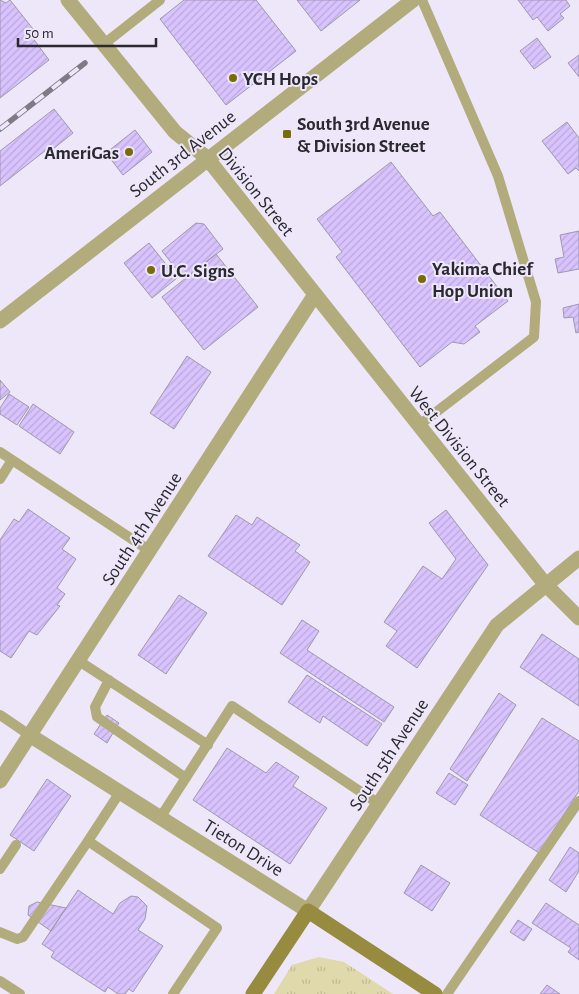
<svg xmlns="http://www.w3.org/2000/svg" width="579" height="994" font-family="'Alegreya Sans',sans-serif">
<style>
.park{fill:url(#park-tufts)}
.building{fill:url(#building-hatch);stroke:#9e98a9}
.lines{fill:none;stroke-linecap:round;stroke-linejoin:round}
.service{stroke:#b2ab7b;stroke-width:10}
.minor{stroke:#b2ab7b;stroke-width:15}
.tertiary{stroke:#b2ab7b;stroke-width:15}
.secondary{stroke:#968b3f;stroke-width:15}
.rail-casing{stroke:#7f7b86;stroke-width:5.5}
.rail{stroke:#ede7f9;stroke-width:4;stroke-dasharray:11;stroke-linecap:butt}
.poi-dot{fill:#796c07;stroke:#ede7f9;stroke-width:2}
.labels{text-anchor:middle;stroke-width:4;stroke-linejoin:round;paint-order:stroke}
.poi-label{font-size:19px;font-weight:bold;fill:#2b292f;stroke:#ede7f9;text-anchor:start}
.street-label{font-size:19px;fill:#2b292f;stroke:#ede7f9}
</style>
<defs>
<pattern id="park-tufts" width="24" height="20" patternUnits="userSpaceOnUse" patternTransform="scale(1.25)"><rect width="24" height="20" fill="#e0d9ab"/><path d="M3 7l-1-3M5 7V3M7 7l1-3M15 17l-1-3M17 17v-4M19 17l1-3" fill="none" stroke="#c0ba93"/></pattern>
<pattern id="building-hatch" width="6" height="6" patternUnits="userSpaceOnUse" patternTransform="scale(1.25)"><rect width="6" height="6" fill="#d9c3fe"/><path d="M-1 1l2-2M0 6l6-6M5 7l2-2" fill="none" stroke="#baa8da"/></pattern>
</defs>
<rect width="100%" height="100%" fill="#ede7f9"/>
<!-- park -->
<path class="park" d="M 319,957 L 344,962 L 393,994 L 274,994 L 292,965 Z"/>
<!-- building -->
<path class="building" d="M 0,0 L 6,3 L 10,0 L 37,34 L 32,37 L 49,60 L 0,98 Z
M 184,0 L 256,0 L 296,51 L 226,105 L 160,19 Z
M 297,0 L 360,0 L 321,31 Z
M 518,0 L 566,0 L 570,6 L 560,14 L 564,18 L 548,31 L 537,17 L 533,20 Z
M 537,38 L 551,57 L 534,69 L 520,51 Z
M 579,55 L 579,77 L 568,63 Z
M 54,109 L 73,133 L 48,153 L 46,150 L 0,186 L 0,151 Z
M 567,122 L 579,138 L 579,171 L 576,168 L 568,174 L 542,141 Z
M 135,130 L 152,152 L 123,175 L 106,153 Z
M 391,162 L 433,216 L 440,212 L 508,301 L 475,326 L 480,332 L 464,344 L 452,342 L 420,367 L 336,257 L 342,252 L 317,219 Z
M 196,223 L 204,224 L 223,249 L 184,279 L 162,251 Z
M 579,231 L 579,269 L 558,273 L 555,259 L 564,257 L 560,235 Z
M 149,243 L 177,278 L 152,298 L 124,263 Z
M 216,254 L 258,307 L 204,350 L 162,297 Z
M 579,304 L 579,332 L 576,333 L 573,317 L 564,318 L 563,308 Z
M 187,356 L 211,372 L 174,429 L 150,413 Z
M 0,380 L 10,392 L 0,400 Z
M 9,394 L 29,407 L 17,425 L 0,414 L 0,408 Z
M 33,404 L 74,432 L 60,454 L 19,426 Z
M 28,509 L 70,538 L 62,549 L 76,559 L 57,588 L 65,594 L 57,605 L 60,606 L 37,635 L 29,631 L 11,658 L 0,651 L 0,540 L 14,519 L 19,522 Z
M 446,510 L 488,565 L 417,668 L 386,646 L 397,631 L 384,622 L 423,566 L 442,579 L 456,559 L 429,523 Z
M 236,515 L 252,525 L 257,517 L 300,545 L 295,551 L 310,562 L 282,605 L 208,556 Z
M 179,595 L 207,613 L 166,674 L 138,655 Z
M 302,620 L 319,631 L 307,650 L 394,707 L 384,722 L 280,653 Z
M 542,634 L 579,659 L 579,706 L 520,667 Z
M 307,675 L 382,724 L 367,746 L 323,716 L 320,723 L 288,702 Z
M 499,693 L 516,705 L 467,781 L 450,769 Z
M 107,715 L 119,723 L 107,743 L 94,734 Z
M 542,718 L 579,741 L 579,791 L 539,853 L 480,815 Z
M 227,748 L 266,773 L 276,762 L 299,777 L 293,786 L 327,808 L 290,864 L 193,800 Z
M 449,773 L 468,785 L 455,805 L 436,793 Z
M 47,779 L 71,796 L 34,851 L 10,835 Z
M 570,847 L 579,853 L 579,871 L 566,892 L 549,880 Z
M 421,865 L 450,883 L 432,911 L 404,893 Z
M 78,890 L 113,914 L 120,903 L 131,896 L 138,897 L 147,906 L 145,919 L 138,930 L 163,946 L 133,992 L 129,989 L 125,994 L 118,994 L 108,987 L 105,992 L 51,957 L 54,952 L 42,944 Z
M 37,902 L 66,908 L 51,931 L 28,915 L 29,906 Z
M 546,903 L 579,925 L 579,960 L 568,952 L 571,948 L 532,923 Z
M 518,920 L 532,929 L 524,941 L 510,932 Z
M 547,985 L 560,994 L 540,994 Z"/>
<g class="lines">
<!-- service -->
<path class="service" d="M 104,44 L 160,0
M 418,426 L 534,337 L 536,302 L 498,176 L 422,0
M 0,452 L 150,551
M 0,479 L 12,460
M 79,661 L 208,745
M 109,680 L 95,707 L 97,717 L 186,778
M 0,715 L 31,736
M 120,792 L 88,841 L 217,928 L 173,994
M 160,818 L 232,706 L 379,804
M 0,869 L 16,845
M 0,932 L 17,939 L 23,937 L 88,841
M 0,981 L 20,994
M 447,994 L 579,801"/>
<!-- minor -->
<path class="minor" d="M 68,0 L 175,132 L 207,158 L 545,584 L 579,618
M 31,736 L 308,911 L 497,625 L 579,558
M 0,781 L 314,296"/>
<!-- tertiary -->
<path class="tertiary" d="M 0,321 L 413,0"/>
<!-- secondary -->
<path class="secondary" d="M 253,994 L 308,911 L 435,994"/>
<defs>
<path id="rail" d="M 0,129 L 85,63"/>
</defs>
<!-- rail casing -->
<use href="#rail" class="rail-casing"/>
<!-- rail -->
<use href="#rail" class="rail"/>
</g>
<!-- markers -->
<g class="poi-dot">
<circle cx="233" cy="78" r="5"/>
<rect x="282" y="129" width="10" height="10" rx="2.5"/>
<circle cx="129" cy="152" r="5"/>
<circle cx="151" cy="270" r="5"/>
<circle cx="422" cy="279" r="5"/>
</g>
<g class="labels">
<!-- poi labels -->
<g class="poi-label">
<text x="243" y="85">YCH Hops</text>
<text x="297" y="130">South 3rd Avenue<tspan x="297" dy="22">&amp; Division Street</tspan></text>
<text x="119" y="159" text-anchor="end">AmeriGas</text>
<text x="432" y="275">Yakima Chief<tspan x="432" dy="22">Hop Union</tspan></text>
<text x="161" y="277">U.C. Signs</text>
</g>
<!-- street labels -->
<g class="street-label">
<text transform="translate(182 153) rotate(-38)" y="7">South 3rd Avenue</text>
<text transform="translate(257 191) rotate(51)" y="7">Division Street</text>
<text transform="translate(460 446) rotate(51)" y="7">West Division Street</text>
<text transform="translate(141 528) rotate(-57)" y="7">South 4th Avenue</text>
<text transform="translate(388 754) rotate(-57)" y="7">South 5th Avenue</text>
<text transform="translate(244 847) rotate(32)" y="7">Tieton Drive</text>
</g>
</g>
<!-- scale -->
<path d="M18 38v8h138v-8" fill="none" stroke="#2b292f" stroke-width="2.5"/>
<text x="25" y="38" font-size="15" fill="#2b292f" stroke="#ede7f9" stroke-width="4" paint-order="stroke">50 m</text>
</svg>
